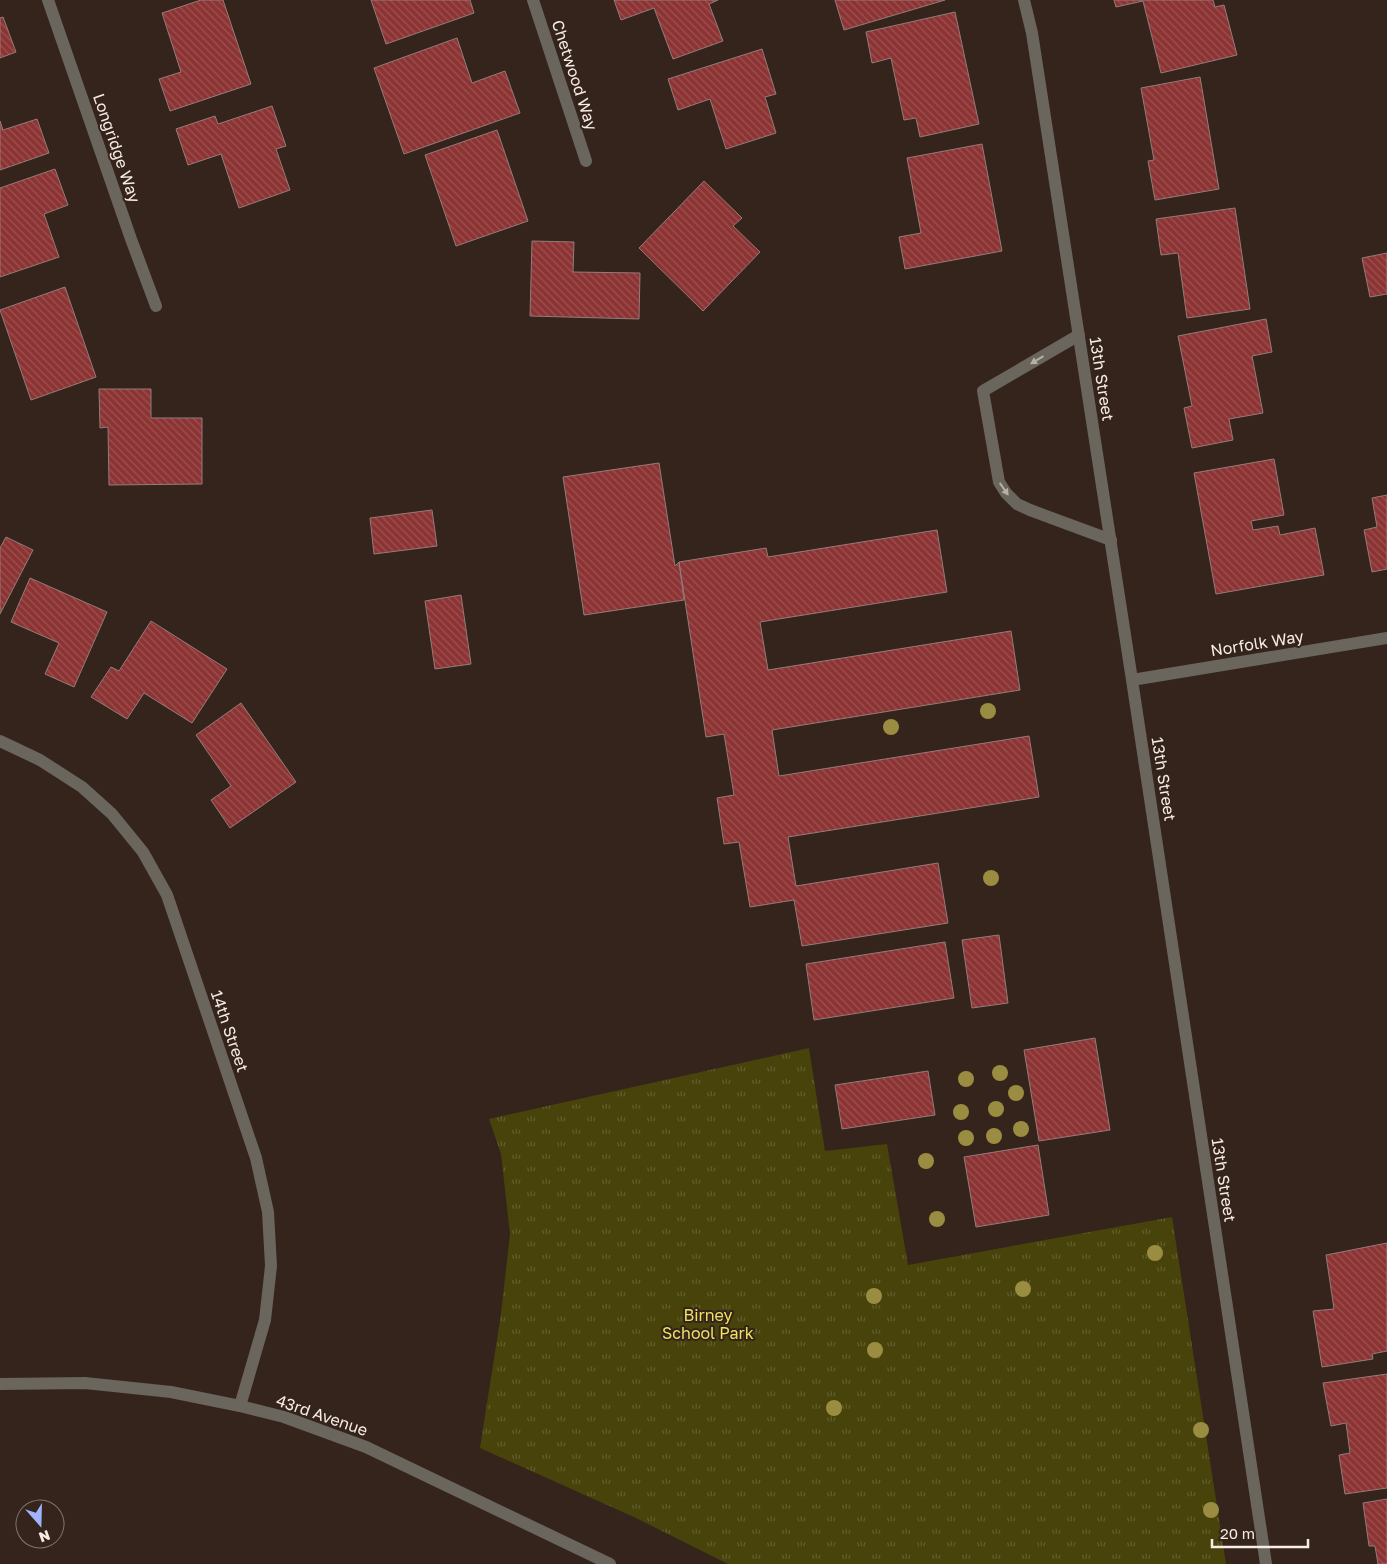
<svg xmlns="http://www.w3.org/2000/svg" width="1387" height="1564" font-family="'Golos Text',sans-serif">
<style>
.park{fill:url(#park-tufts)}
.building{fill:url(#building-back-hatch);stroke:#937c7a}
.lines{fill:none;stroke-linecap:round;stroke-linejoin:round}
.service{stroke:#6a655d;stroke-width:12}
.minor{stroke:#6a655d;stroke-width:12}
.tertiary{stroke:#6a655d;stroke-width:12}
.tree{fill:#9a8d41}
.oneway{fill:#b8afa8}
.labels{text-anchor:middle;stroke-width:4;stroke-linejoin:round;paint-order:stroke}
.street-label{font-size:16px;fill:#f7ece6;stroke:#34241b}
.park-label{font-size:16px;fill:#eee360;stroke:#34241b}
</style>
<defs>
<pattern id="park-tufts" width="24" height="20" patternUnits="userSpaceOnUse" patternTransform="scale(1.25)"><rect width="24" height="20" fill="#47430b"/><path d="M3 7l-1-3M5 7V3M7 7l1-3M15 17l-1-3M17 17v-4M19 17l1-3" fill="none" stroke="#625e2f"/></pattern>
<pattern id="building-back-hatch" width="6" height="6" patternUnits="userSpaceOnUse" patternTransform="scale(1.25)"><rect width="6" height="6" fill="#8c3334"/><path d="M-1 5l2 2M0 0l6 6M5-1l2 2" fill="none" stroke="#9d5151"/></pattern>
</defs>
<rect width="100%" height="100%" fill="#34241b"/>
<!-- park -->
<path class="park" d="M 809,1048 L 825,1151 L 887,1144 L 908,1265 L 1172,1217 L 1226,1564 L 728,1564 L 636,1518 L 480,1448 L 501,1314 L 510,1234 L 501,1154 L 489,1119 Z"/>
<!-- building -->
<path class="building" d="M 201,0 L 223,0 L 251,84 L 170,111 L 159,79 L 181,72 L 162,13 Z
M 371,0 L 470,0 L 474,13 L 386,44 Z
M 614,0 L 718,0 L 709,4 L 723,41 L 673,59 L 654,8 L 621,20 Z
M 835,0 L 945,0 L 844,30 Z
M 1114,0 L 1213,0 L 1215,7 L 1224,5 L 1237,55 L 1161,73 L 1143,1 L 1116,7 Z
M 955,12 L 979,124 L 920,137 L 916,118 L 904,120 L 891,58 L 872,63 L 866,32 Z
M 3,17 L 16,52 L 0,58 L 0,18 Z
M 457,38 L 472,83 L 505,71 L 520,113 L 404,154 L 374,68 Z
M 762,49 L 776,94 L 765,97 L 776,133 L 726,149 L 710,99 L 678,110 L 668,79 Z
M 1200,77 L 1219,189 L 1155,200 L 1148,161 L 1154,160 L 1141,88 Z
M 272,106 L 286,146 L 276,149 L 290,190 L 239,208 L 221,154 L 188,165 L 176,129 L 215,116 L 218,124 Z
M 37,119 L 49,153 L 0,170 L 0,121 L 3,130 Z
M 497,130 L 528,221 L 456,246 L 425,155 Z
M 982,144 L 1002,251 L 905,269 L 899,237 L 921,233 L 907,158 Z
M 55,169 L 68,205 L 44,214 L 59,257 L 0,277 L 0,188 Z
M 704,181 L 742,218 L 733,226 L 760,252 L 703,311 L 639,248 Z
M 1235,208 L 1250,309 L 1187,318 L 1178,253 L 1161,255 L 1156,219 Z
M 532,241 L 574,242 L 573,272 L 640,273 L 639,319 L 530,316 Z
M 1387,253 L 1387,294 L 1370,297 L 1362,258 Z
M 65,287 L 96,377 L 31,400 L 0,310 Z
M 1266,319 L 1272,352 L 1252,356 L 1263,413 L 1229,419 L 1233,440 L 1192,448 L 1184,408 L 1192,406 L 1178,336 Z
M 99,389 L 151,389 L 151,418 L 202,418 L 202,484 L 109,485 L 108,427 L 100,428 Z
M 1274,459 L 1284,515 L 1251,521 L 1253,530 L 1278,526 L 1280,535 L 1315,528 L 1324,575 L 1216,594 L 1194,473 Z
M 659,463 L 675,566 L 679,562 L 684,600 L 584,615 L 563,477 Z
M 1387,495 L 1387,569 L 1372,572 L 1364,530 L 1377,527 L 1372,498 Z
M 432,510 L 437,546 L 374,554 L 370,518 Z
M 937,530 L 947,592 L 760,622 L 768,670 L 1011,631 L 1020,690 L 772,730 L 779,776 L 1029,736 L 1039,797 L 788,837 L 796,886 L 938,863 L 948,923 L 802,946 L 794,900 L 750,907 L 739,842 L 724,844 L 717,798 L 734,795 L 724,734 L 706,737 L 679,562 L 766,548 L 768,557 Z
M 6,537 L 33,550 L 0,614 L 0,548 Z
M 30,578 L 107,612 L 74,687 L 45,674 L 59,643 L 11,622 Z
M 461,595 L 471,664 L 435,669 L 425,601 Z
M 151,621 L 227,669 L 192,723 L 144,693 L 127,719 L 91,697 L 111,667 L 119,671 Z
M 241,703 L 296,782 L 230,828 L 211,800 L 231,786 L 196,735 Z
M 999,935 L 1008,1003 L 972,1008 L 962,940 Z
M 945,942 L 954,998 L 814,1020 L 806,964 Z
M 1095,1038 L 1110,1130 L 1039,1141 L 1024,1050 Z
M 928,1071 L 935,1115 L 842,1129 L 835,1085 Z
M 1038,1145 L 1049,1215 L 976,1227 L 964,1157 Z
M 1387,1243 L 1387,1351 L 1372,1354 L 1373,1359 L 1322,1367 L 1313,1311 L 1334,1309 L 1326,1255 Z
M 1387,1374 L 1387,1488 L 1345,1494 L 1339,1455 L 1350,1453 L 1346,1423 L 1331,1426 L 1323,1383 Z
M 1387,1499 L 1387,1564 L 1378,1564 L 1375,1546 L 1369,1546 L 1363,1503 Z"/>
<g class="lines">
<!-- service -->
<path class="service" d="M 1079,335 L 983,391 L 999,482 L 1006,493 L 1017,504 L 1030,510 L 1111,540"/>
<!-- minor -->
<path class="minor" d="M 48,0 L 131,239 L 156,306
M 533,0 L 586,161
M 1024,0 L 1032,33 L 1132,680 L 1266,1564
M 1132,680 L 1387,638
M 0,741 L 40,760 L 82,787 L 112,814 L 143,852 L 167,895 L 256,1158 L 268,1212 L 271,1266 L 265,1320 L 240,1406"/>
<!-- tertiary -->
<path class="tertiary" d="M 0,1384 L 85,1383 L 171,1392 L 240,1406 L 284,1417 L 366,1447 L 610,1564"/>
</g>
<!-- trees -->
<g class="tree">
<circle cx="988" cy="711" r="8"/>
<circle cx="891" cy="727" r="8"/>
<circle cx="991" cy="878" r="8"/>
<circle cx="1000" cy="1073" r="8"/>
<circle cx="966" cy="1079" r="8"/>
<circle cx="1016" cy="1093" r="8"/>
<circle cx="996" cy="1109" r="8"/>
<circle cx="961" cy="1112" r="8"/>
<circle cx="1021" cy="1129" r="8"/>
<circle cx="994" cy="1136" r="8"/>
<circle cx="966" cy="1138" r="8"/>
<circle cx="926" cy="1161" r="8"/>
<circle cx="937" cy="1219" r="8"/>
<circle cx="1155" cy="1253" r="8"/>
<circle cx="1023" cy="1289" r="8"/>
<circle cx="874" cy="1296" r="8"/>
<circle cx="875" cy="1350" r="8"/>
<circle cx="834" cy="1408" r="8"/>
<circle cx="1201" cy="1430" r="8"/>
<circle cx="1211" cy="1510" r="8"/>
</g>
<!-- one-way arrows -->
<defs><path id="oneway-solid" d="M-6-.8H1V-3.2L6.5 0L1 3.2V.8H-6Z" transform="scale(1.25)"/></defs>
<g class="oneway">
<use href="#oneway-solid" transform="translate(1037 360) rotate(149)"/>
<use href="#oneway-solid" transform="translate(1004 489) rotate(55)"/>
</g>
<g class="labels">
<!-- street labels -->
<g class="street-label">
<text transform="translate(575 75) rotate(72)" y="6">Chetwood Way</text>
<text transform="translate(117 148) rotate(71)" y="6">Longridge Way</text>
<text transform="translate(1102 379) rotate(81)" y="6">13th Street</text>
<text transform="translate(1257 643) rotate(-9)" y="6">Norfolk Way</text>
<text transform="translate(1164 779) rotate(81)" y="6">13th Street</text>
<text transform="translate(230 1031) rotate(71)" y="6">14th Street</text>
<text transform="translate(1224 1180) rotate(81)" y="6">13th Street</text>
<text transform="translate(322 1415) rotate(19)" y="6">43rd Avenue</text>
</g>
<!-- park labels -->
<g class="park-label">
<text x="708" y="1321">Birney<tspan x="708" dy="18">School Park</tspan></text>
</g>
</g>
<!-- north arrow -->
<g transform="translate(40 1524) rotate(160)"><circle r="24" fill="#34241b" stroke="#82746c"/>
<path d="M0-4L9 19L0 12L-9 19Z" fill="#a0b3fd"/>
<text y="-8" font-size="14" font-weight="bold" text-anchor="middle" fill="#f7ece6">N</text>
</g>
<!-- scale -->
<path d="M1212 1539v8h96v-8" fill="none" stroke="#f7ece6" stroke-width="2.5"/>
<text x="1220" y="1539" font-size="15" fill="#f7ece6" stroke="#34241b" stroke-width="4" paint-order="stroke">20 m</text>
</svg>
